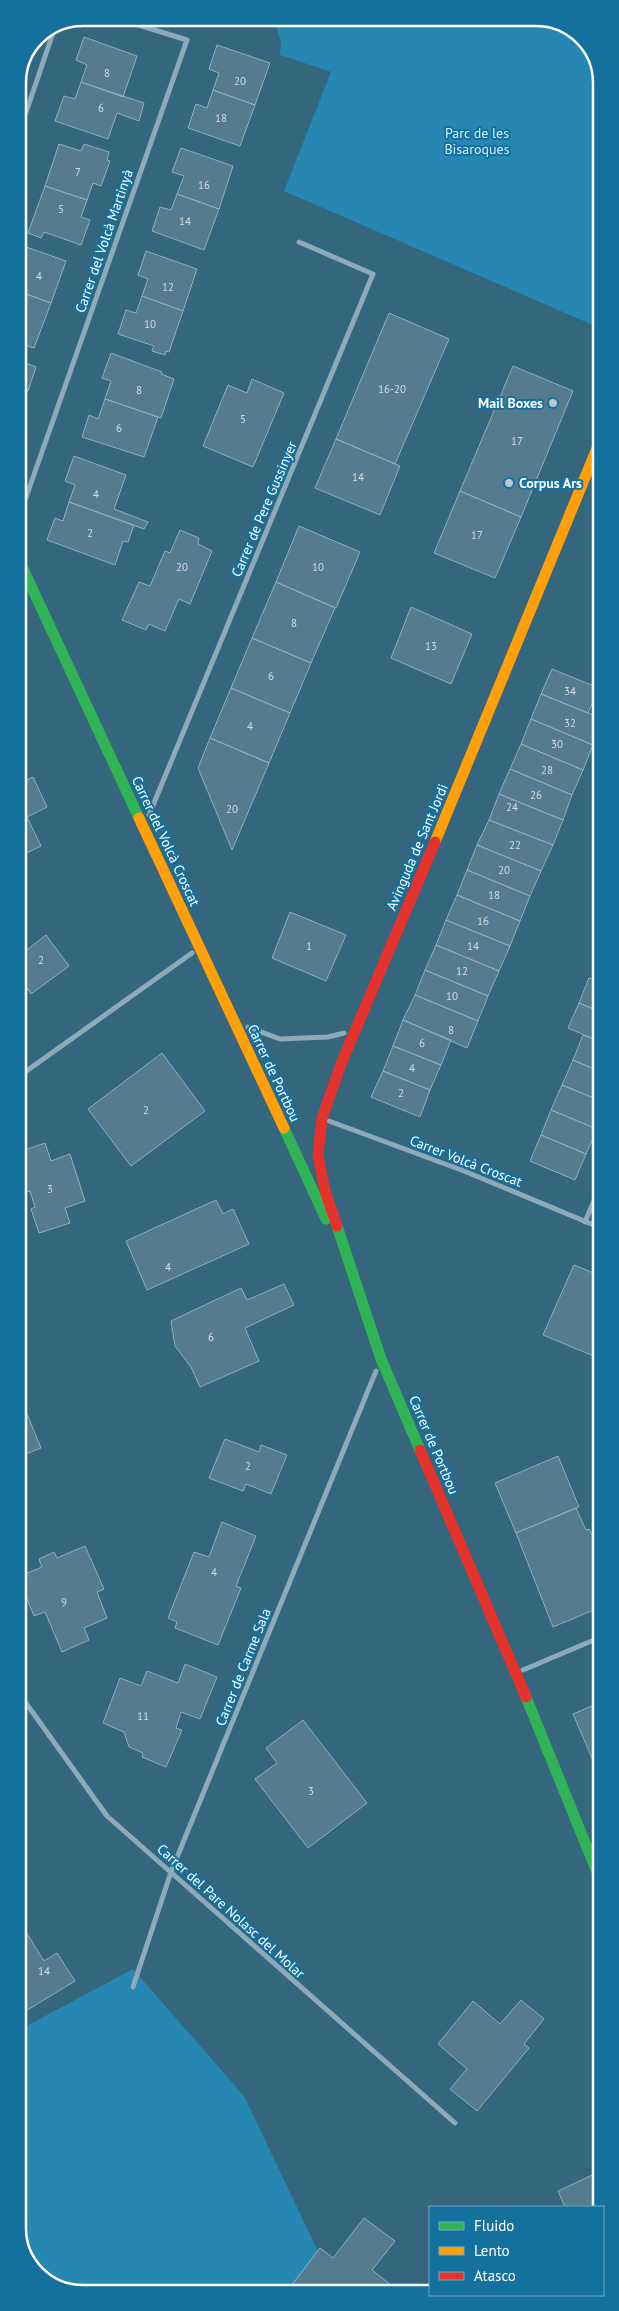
<svg xmlns="http://www.w3.org/2000/svg" width="619" height="2311" font-family="'PT Sans',sans-serif">
<style>
.green{fill:#2587b2}
.building{fill:#547c8e;stroke:#93afbc}
.lines{fill:none;stroke-linecap:round;stroke-linejoin:round}
.street{stroke:#8caab8;stroke-width:5}
.fast{stroke:#30b455;stroke-width:11}
.slow{stroke:#ff9f0a;stroke-width:11}
.jam{stroke:#e5322d;stroke-width:11}
.poi-dot{fill:#b8c9d2;stroke:#14719d;stroke-width:2}
.labels{text-anchor:middle;stroke-width:4;stroke-linejoin:round;paint-order:stroke}
.number-label{font-size:11px;fill:#d4dee3}
.park-label{font-size:14px;fill:#d2f0fd;stroke:#14719d}
.street-label{font-size:14px;fill:#fff;stroke:#14719d}
.poi-label{font-size:14px;font-weight:bold;fill:#fff;stroke:#14719d;text-anchor:end}
.rim{fill:none;stroke:#fff;stroke-width:2.5}
</style>
<rect width="100%" height="100%" fill="#34667e"/>
<!-- green -->
<path class="green" d="M 273,18 L 544,18 L 579,34 L 600,70 L 600,315 L 595,326 L 284,191 L 331,72 L 280,55 L 281,41 Z
M 133,1969 L 244,2096 L 338,2293 L 78,2293 L 40,2277 L 19,2241 L 19,2030 Z"/>
<!-- building -->
<path class="building" d="M 195,18 L 212,18 L 210,23 Z
M 84,37 L 137,56 L 123,97 L 81,82 L 87,65 L 76,60 Z
M 217,45 L 270,63 L 255,105 L 213,90 L 219,73 L 209,69 Z
M 81,82 L 144,103 L 139,121 L 117,113 L 108,139 L 55,121 L 64,96 L 75,99 Z
M 213,90 L 255,105 L 240,146 L 188,128 L 196,104 L 207,108 Z
M 59,144 L 81,151 L 84,144 L 109,152 L 107,160 L 110,161 L 101,186 L 93,183 L 87,200 L 45,186 Z
M 181,148 L 233,166 L 219,209 L 177,194 L 184,176 L 172,172 Z
M 45,186 L 87,200 L 81,217 L 90,220 L 81,245 L 44,232 L 41,238 L 28,233 Z
M 177,194 L 219,209 L 204,250 L 152,231 L 160,207 L 171,210 Z
M 18,244 L 66,261 L 51,303 L 18,291 Z
M 146,251 L 197,269 L 183,311 L 142,296 L 148,279 L 138,275 Z
M 18,291 L 51,303 L 34,348 L 21,344 L 23,339 L 18,337 Z
M 142,296 L 183,311 L 169,352 L 166,351 L 165,355 L 152,351 L 154,346 L 118,334 L 126,310 L 136,313 Z
M 389,313 L 449,339 L 395,464 L 336,439 Z
M 111,353 L 162,372 L 161,374 L 174,379 L 161,418 L 105,399 L 111,381 L 102,378 Z
M 18,360 L 36,367 L 28,391 L 20,388 L 18,395 Z
M 513,366 L 573,391 L 521,517 L 460,491 Z
M 252,379 L 284,393 L 253,467 L 203,446 L 228,385 L 247,393 Z
M 105,399 L 158,417 L 144,457 L 82,437 L 89,415 L 98,419 Z
M 336,439 L 400,466 L 380,515 L 315,488 Z
M 74,456 L 126,475 L 114,509 L 148,522 L 144,529 L 69,502 L 75,485 L 65,481 Z
M 460,491 L 521,517 L 495,578 L 434,553 Z
M 69,502 L 134,525 L 128,542 L 123,541 L 115,565 L 47,540 L 55,518 L 63,521 Z
M 299,526 L 360,552 L 336,608 L 276,582 Z
M 180,530 L 199,538 L 198,544 L 212,551 L 190,604 L 179,599 L 165,631 L 149,624 L 146,630 L 122,620 L 139,582 L 150,586 L 165,551 L 170,553 Z
M 276,582 L 335,608 L 311,663 L 252,638 Z
M 411,607 L 472,634 L 451,684 L 391,658 Z
M 252,638 L 311,663 L 290,713 L 231,688 Z
M 552,669 L 599,688 L 588,713 L 541,694 Z
M 231,688 L 290,713 L 269,763 L 210,738 Z
M 541,694 L 601,718 L 601,726 L 593,745 L 531,719 Z
M 531,719 L 593,745 L 583,770 L 521,744 Z
M 210,738 L 269,763 L 232,850 L 198,768 Z
M 521,744 L 583,770 L 572,795 L 510,769 Z
M 510,769 L 572,795 L 563,820 L 499,794 Z
M 33,777 L 47,807 L 27,817 L 41,846 L 18,857 L 18,784 Z
M 499,794 L 563,820 L 553,845 L 489,820 Z
M 489,820 L 553,845 L 541,871 L 477,845 Z
M 477,845 L 541,871 L 530,896 L 467,870 Z
M 467,870 L 530,896 L 520,921 L 457,895 Z
M 457,895 L 520,921 L 510,946 L 446,920 Z
M 290,912 L 346,935 L 326,981 L 272,958 Z
M 446,920 L 510,946 L 499,971 L 436,945 Z
M 46,935 L 69,966 L 31,994 L 28,989 L 18,996 L 18,949 L 22,954 Z
M 436,945 L 499,971 L 488,996 L 425,970 Z
M 425,970 L 488,996 L 478,1021 L 415,995 Z
M 589,978 L 601,982 L 601,1012 L 579,1003 Z
M 415,995 L 478,1021 L 467,1048 L 403,1020 Z
M 579,1003 L 601,1012 L 601,1042 L 568,1028 Z
M 403,1020 L 451,1040 L 441,1065 L 393,1046 Z
M 583,1035 L 601,1042 L 601,1072 L 573,1060 Z
M 393,1046 L 441,1065 L 430,1090 L 383,1071 Z
M 162,1053 L 205,1111 L 131,1166 L 88,1109 Z
M 573,1060 L 601,1072 L 601,1101 L 562,1085 Z
M 383,1071 L 430,1090 L 420,1117 L 371,1097 Z
M 562,1085 L 601,1101 L 601,1119 L 597,1129 L 551,1110 Z
M 551,1110 L 597,1129 L 586,1154 L 541,1135 Z
M 541,1135 L 586,1154 L 575,1180 L 530,1161 Z
M 45,1143 L 51,1161 L 70,1154 L 85,1201 L 65,1208 L 70,1223 L 39,1233 L 31,1209 L 35,1207 L 30,1191 L 20,1194 L 18,1187 L 18,1177 L 26,1174 L 19,1152 Z
M 216,1200 L 223,1214 L 233,1209 L 249,1244 L 147,1290 L 126,1241 Z
M 574,1265 L 601,1276 L 601,1359 L 543,1335 Z
M 284,1284 L 294,1305 L 245,1328 L 259,1361 L 200,1387 L 191,1367 L 175,1346 L 171,1321 L 241,1288 L 247,1300 Z
M 22,1402 L 41,1448 L 18,1457 L 18,1404 Z
M 225,1439 L 259,1452 L 261,1445 L 287,1455 L 271,1494 L 246,1484 L 243,1491 L 209,1478 Z
M 558,1456 L 579,1507 L 516,1533 L 495,1483 Z
M 576,1508 L 586,1530 L 589,1529 L 592,1535 L 601,1531 L 601,1607 L 553,1627 L 516,1533 Z
M 222,1522 L 256,1536 L 236,1586 L 241,1588 L 218,1645 L 175,1628 L 177,1622 L 168,1618 L 194,1552 L 209,1557 Z
M 85,1546 L 104,1589 L 97,1592 L 107,1618 L 84,1628 L 89,1640 L 62,1652 L 45,1612 L 34,1616 L 18,1577 L 42,1567 L 39,1559 L 54,1552 L 57,1558 Z
M 185,1664 L 217,1677 L 200,1719 L 181,1712 L 176,1728 L 182,1730 L 166,1767 L 142,1757 L 143,1753 L 129,1747 L 124,1732 L 103,1723 L 120,1678 L 141,1686 L 147,1671 L 178,1683 Z
M 601,1702 L 601,1779 L 573,1714 Z
M 303,1720 L 367,1803 L 308,1848 L 255,1779 L 277,1763 L 266,1748 Z
M 21,1924 L 44,1961 L 57,1953 L 75,1981 L 19,2015 L 19,1925 Z
M 521,2000 L 544,2019 L 524,2044 L 529,2048 L 477,2111 L 450,2089 L 467,2069 L 438,2044 L 473,2001 L 500,2024 Z
M 601,2171 L 601,2207 L 565,2207 L 558,2191 Z
M 364,2218 L 395,2241 L 372,2270 L 401,2293 L 291,2293 L 288,2290 L 320,2248 L 333,2258 Z"/>
<g class="lines">
<!-- street -->
<path class="street" d="M 18,136 L 54,30
M 18,520 L 187,40 L 116,18
M 149,815 L 373,274 L 299,242
M 248,1027 L 280,1039 L 328,1037 L 344,1033
M 18,1077 L 192,953
M 329,1121 L 464,1171 L 601,1228
M 585,1222 L 601,1184
M 523,1670 L 601,1637
M 18,1692 L 107,1816 L 455,2123
M 133,1987 L 171,1872 L 376,1371"/>
<!-- fast -->
<path class="fast" d="M 18,558 L 139,818
M 284,1128 L 326,1219
M 337,1226 L 381,1359 L 420,1450
M 526,1697 L 601,1882"/>
<!-- slow -->
<path class="slow" d="M 139,818 L 284,1128
M 435,842 L 600,441"/>
<!-- jam -->
<path class="jam" d="M 337,1226 L 325,1191 L 318,1155 L 322,1118 L 341,1064 L 435,842
M 420,1450 L 526,1697"/>
</g>
<!-- markers -->
<g class="poi-dot">
<circle cx="553" cy="403" r="5"/>
<circle cx="509" cy="483" r="5"/>
</g>
<g class="labels">
<!-- number labels -->
<g class="number-label">
<text x="107" y="77">8</text>
<text x="240" y="85">20</text>
<text x="101" y="112">6</text>
<text x="221" y="122">18</text>
<text x="78" y="176">7</text>
<text x="204" y="189">16</text>
<text x="61" y="213">5</text>
<text x="185" y="225">14</text>
<text x="39" y="280">4</text>
<text x="168" y="291">12</text>
<text x="150" y="328">10</text>
<text x="392" y="393">16-20</text>
<text x="139" y="394">8</text>
<text x="243" y="423">5</text>
<text x="119" y="432">6</text>
<text x="517" y="445">17</text>
<text x="358" y="481">14</text>
<text x="96" y="498">4</text>
<text x="90" y="537">2</text>
<text x="477" y="539">17</text>
<text x="182" y="571">20</text>
<text x="318" y="571">10</text>
<text x="294" y="627">8</text>
<text x="431" y="650">13</text>
<text x="271" y="680">6</text>
<text x="570" y="695">34</text>
<text x="570" y="727">32</text>
<text x="250" y="730">4</text>
<text x="557" y="748">30</text>
<text x="547" y="774">28</text>
<text x="536" y="799">26</text>
<text x="512" y="811">24</text>
<text x="232" y="813">20</text>
<text x="515" y="849">22</text>
<text x="504" y="874">20</text>
<text x="494" y="899">18</text>
<text x="483" y="925">16</text>
<text x="309" y="950">1</text>
<text x="473" y="950">14</text>
<text x="41" y="964">2</text>
<text x="462" y="975">12</text>
<text x="452" y="1000">10</text>
<text x="451" y="1034">8</text>
<text x="422" y="1047">6</text>
<text x="412" y="1072">4</text>
<text x="401" y="1097">2</text>
<text x="146" y="1114">2</text>
<text x="50" y="1193">3</text>
<text x="168" y="1271">4</text>
<text x="211" y="1341">6</text>
<text x="248" y="1470">2</text>
<text x="214" y="1576">4</text>
<text x="64" y="1606">9</text>
<text x="143" y="1720">11</text>
<text x="311" y="1795">3</text>
<text x="44" y="1975">14</text>
</g>
<!-- park labels -->
<g class="park-label">
<text x="477" y="138">Parc de les<tspan x="477" dy="16">Bisaroques</tspan></text>
</g>
<!-- street labels -->
<g class="street-label">
<text transform="translate(104 241) rotate(-71)" y="5">Carrer del Volcà Martinyà</text>
<text transform="translate(264 509) rotate(-67)" y="5">Carrer de Pere Gussinyer</text>
<text transform="translate(166 841) rotate(65)" y="5">Carrer del Volcà Croscat</text>
<text transform="translate(417 847) rotate(-67)" y="5">Avinguda de Sant Jordi</text>
<text transform="translate(274 1073) rotate(65)" y="5">Carrer de Portbou</text>
<text transform="translate(466 1161) rotate(21)" y="5">Carrer Volcà Croscat</text>
<text transform="translate(434 1445) rotate(67)" y="5">Carrer de Portbou</text>
<text transform="translate(243 1667) rotate(-68)" y="5">Carrer de Carme Sala</text>
<text transform="translate(231 1911) rotate(42)" y="5">Carrer del Pare Nolasc del Molar</text>
</g>
<!-- poi labels -->
<g class="poi-label">
<text x="543" y="408">Mail Boxes</text>
<text x="519" y="488" text-anchor="start">Corpus Ars</text>
</g>
</g>
<!-- crop -->
<path d="M0 0H619V2311H0ZM83 26H536A57 57 0 0 1 593 83V2228A57 57 0 0 1 536 2285H83A57 57 0 0 1 26 2228V83A57 57 0 0 1 83 26Z" fill="#14719d" fill-rule="evenodd"/>
<path class="rim" d="M83 26H536A57 57 0 0 1 593 83V2228A57 57 0 0 1 536 2285H83A57 57 0 0 1 26 2228V83A57 57 0 0 1 83 26Z"/>
<!-- legend -->
<rect x="429" y="2206" width="175" height="90" fill="#14719d" stroke="#72aac4"/>
<rect x="439" y="2222" width="25" height="8" fill="#30b455" stroke="#72aac4"/>
<text x="474" y="2231" font-size="15" fill="#ffffff">Fluido</text>
<rect x="439" y="2247" width="25" height="8" fill="#ff9f0a" stroke="#72aac4"/>
<text x="474" y="2256" font-size="15" fill="#ffffff">Lento</text>
<rect x="439" y="2272" width="25" height="8" fill="#e5322d" stroke="#72aac4"/>
<text x="474" y="2281" font-size="15" fill="#ffffff">Atasco</text>
</svg>
